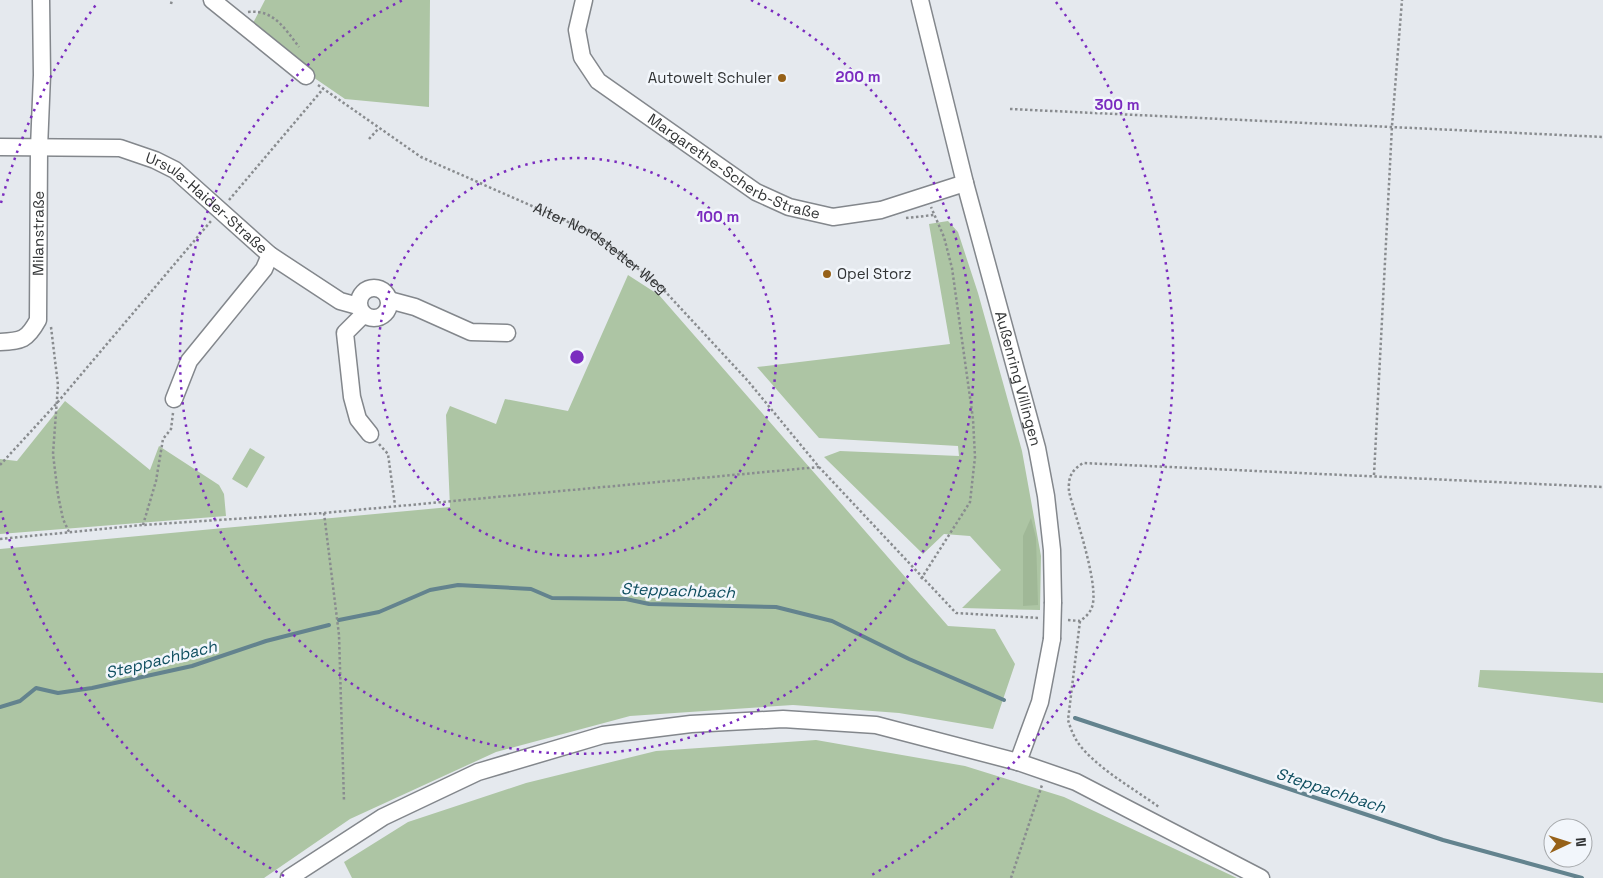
<svg xmlns="http://www.w3.org/2000/svg" width="1603" height="878" font-family="'Space Grotesk',sans-serif">
<style>
.green{fill:#adc5a4}
.forest{fill:#a0b897}
.lines{fill:none;stroke-linecap:round;stroke-linejoin:round}
.stream{stroke:#63838e;stroke-width:4}
.minor-casing{stroke:#83878c;stroke-width:19}
.path{stroke:#898c8f;stroke-width:2.5;stroke-dasharray:2.5 2.5;stroke-linecap:butt}
.minor{stroke:#fff;stroke-width:16}
.minor-bridge-casing{stroke:#83878c;stroke-width:19;stroke-linecap:butt}
.minor-bridge{stroke:#fff;stroke-width:16}
.ring{fill:none;stroke:#7b2cbf;stroke-width:2.5;stroke-dasharray:2.5 5}
.poi-dot{fill:#966118;stroke:#f2f6fb;stroke-width:2}
.labels{text-anchor:middle;stroke-width:5;stroke-linejoin:round;paint-order:stroke}
.poi-label{font-size:15px;fill:#313334;stroke:#f2f6fb;text-anchor:end}
.street-label{font-size:15px;fill:#313334;stroke:#f2f6fb}
.water-label{font-size:16px;font-style:italic;fill:#0e4e5f;stroke:#f2f6fb}
.centre{fill:#7b2cbf;stroke:#f2f6fb;stroke-width:2.5}
.ring-label{font-size:15px;text-anchor:middle;font-weight:bold;fill:#7b2cbf;stroke:#f2f6fb;stroke-width:5;stroke-linejoin:round;paint-order:stroke}
</style>
<rect width="100%" height="100%" fill="#e5e9ee"/>
<!-- green -->
<path class="green" d="M 265,0 L 430,0 L 429,107 L 345,99 L 310,75 L 252,25 Z
M 948,221 L 958,232 L 978,293 L 1022,451 L 1041,556 L 1040,610 L 962,608 L 1001,570 L 970,536 L 944,534 L 923,554 L 824,457 L 840,451 L 959,456 L 958,446 L 819,438 L 757,367 L 950,344 L 929,224 Z
M 628,275 L 659,295 L 948,626 L 995,629 L 1015,664 L 993,729 L 899,713 L 793,705 L 630,716 L 496,752 L 350,819 L 264,878 L 0,878 L 0,549 L 450,507 L 446,415 L 450,406 L 496,424 L 505,399 L 568,411 Z
M 65,401 L 150,470 L 159,446 L 219,485 L 224,494 L 226,516 L 0,534 L 0,459 L 17,461 Z
M 250,448 L 265,457 L 247,488 L 232,479 Z
M 1480,670 L 1603,673 L 1603,703 L 1478,687 Z
M 816,740 L 965,766 L 1064,797 L 1237,878 L 352,878 L 344,862 L 408,822 L 526,783 L 656,751 Z"/>
<!-- forest -->
<path class="forest" d="M 1031,518 L 1036,538 L 1038,605 L 1023,606 L 1023,536 Z"/>
<g class="lines">
<!-- stream -->
<path class="stream" d="M 339,620 L 379,612 L 430,590 L 458,585 L 531,589 L 552,598 L 626,599 L 649,604 L 776,607 L 832,621 L 909,659 L 1004,700
M 0,707 L 20,701 L 36,688 L 58,693 L 92,688 L 192,666 L 266,641 L 329,625
M 1075,718 L 1443,840 L 1582,878"/>
<defs>
<g id="minor">
<path d="M 212,0 L 306,76"/>
<path id="s2" d="M 584,0 L 577,30 L 582,57 L 598,81 L 756,192 L 789,207 L 833,217 L 881,210 L 965,183"/>
<path id="s3" d="M 920,0 L 965,183 L 1037,448 L 1046,496 L 1052,550 L 1053,602"/>
<path id="s4" d="M 0,147 L 120,148 L 155,160 L 175,170 L 270,255 L 340,301 L 358,306"/>
<circle cx="374" cy="303" r="15"/>
<path d="M 389,300 L 415,307 L 471,332 L 507,333"/>
<path d="M 363,315 L 345,333 L 352,397 L 358,419 L 370,434"/>
<path id="s5" d="M 0,342 C 22,341 27,340 38,320 L 39,148 L 42,75 L 41,0"/>
<path d="M 174,399 L 189,361 L 264,269 L 270,255"/>
<path d="M 1018,762 L 1040,702 L 1052,639"/>
<path d="M 289,878 L 383,817 L 478,772 L 603,735 L 691,724 L 783,719 L 876,725 L 1018,762 L 1076,782 L 1261,878"/>
</g>
</defs>
<!-- minor casing -->
<use href="#minor" class="minor-casing"/>
<!-- path -->
<g class="path">
<path d="M 171,4 L 172,0"/>
<path d="M 248,12 C 274,9 285,29 299,47"/>
<path id="s1" d="M 318,85 L 421,157 L 593,233 L 661,287 L 748,381 L 819,467 L 956,613 L 1040,618"/>
<path d="M 1010,109 L 1603,137"/>
<path d="M 369,139 L 379,128"/>
<path d="M 229,200 L 323,89"/>
<path d="M 906,218 L 934,215"/>
<path d="M 51,327 L 58,385 L 53,454 L 58,495 L 63,519 L 69,532"/>
<path d="M 379,444 L 388,454 L 395,505"/>
<path d="M 0,465 L 57,403 L 211,221"/>
<path d="M 1374,475 L 1392,126 L 1402,0"/>
<path d="M 324,513 L 339,635 L 344,801"/>
<path d="M 143,525 L 156,481 L 163,439 L 171,429 L 173,413"/>
<path d="M 0,539 L 143,525 L 324,513 L 819,467"/>
<path d="M 921,579 L 970,502 L 975,457 L 973,419 L 952,268 L 944,237 L 931,207"/>
<path d="M 1068,620 L 1080,621 C 1086,617 1092,611 1093,603 C 1097,579 1076,518 1069,492 C 1068,477 1071,471 1083,463 L 1603,487"/>
<path d="M 1080,621 L 1068,720 C 1071,730 1075,740 1082,748 C 1102,771 1134,789 1159,807"/>
<path d="M 1011,878 L 1042,785"/>
</g>
<!-- minor -->
<use href="#minor" class="minor"/>
<defs>
<path id="minor-bridge" d="M 1052,639 L 1053,602"/>
</defs>
<!-- minor-bridge casing -->
<use href="#minor-bridge" class="minor-bridge-casing"/>
<!-- minor-bridge -->
<use href="#minor-bridge" class="minor-bridge"/>
</g>
<!-- distance rings -->
<g class="ring">
<circle cx="577" cy="357" r="199"/>
<path d="M751 0A397 397 0 1 1 403 0"/>
<path d="M284 876A596 596 0 0 1 1 511M1 203A596 596 0 0 1 98 2M1056 2A596 596 0 0 1 870 876"/>
</g>
<!-- markers -->
<g class="poi-dot">
<circle cx="782" cy="78" r="5"/>
<circle cx="827" cy="274" r="5"/>
</g>
<g class="labels">
<!-- poi labels -->
<g class="poi-label">
<text x="772" y="83">Autowelt Schuler</text>
<text x="837" y="279" text-anchor="start">Opel Storz</text>
</g>
<!-- street labels -->
<g class="street-label">
<text dy="5" stroke="none"><textPath href="#s2" startOffset="249">Margarethe-Scherb-Straße</textPath></text>
<text dy="5" stroke="none"><textPath href="#s4" startOffset="224">Ursula-Haider-Straße</textPath></text>
<text dy="5" stroke="none"><textPath href="#s5" startOffset="134">Milanstraße</textPath></text>
<text dy="5" stroke="none"><textPath href="#s1" startOffset="328">Alter Nordstetter Weg</textPath></text>
<text dy="5" stroke="none"><textPath href="#s3" startOffset="391">Außenring Villingen</textPath></text>
</g>
<!-- water labels -->
<g class="water-label">
<text transform="translate(678 590) rotate(2)" y="6">Steppachbach</text>
<text transform="translate(161 659) rotate(-14)" y="6">Steppachbach</text>
<text transform="translate(1331 790) rotate(18)" y="6">Steppachbach</text>
</g>
</g>
<circle cx="577" cy="357" r="8" class="centre"/>
<g class="ring-label">
<text x="858" y="82">200 m</text>
<text x="1117" y="110">300 m</text>
<text x="718" y="222">100 m</text>
</g>
<!-- north arrow -->
<g transform="translate(1568 843) rotate(86)"><circle r="24" fill="#f2f6fb" stroke="#a5a8ab"/>
<path d="M0-4L9 19L0 12L-9 19Z" fill="#966118"/>
<text y="-8" font-size="14" font-weight="bold" text-anchor="middle" fill="#313334">N</text>
</g>
</svg>
